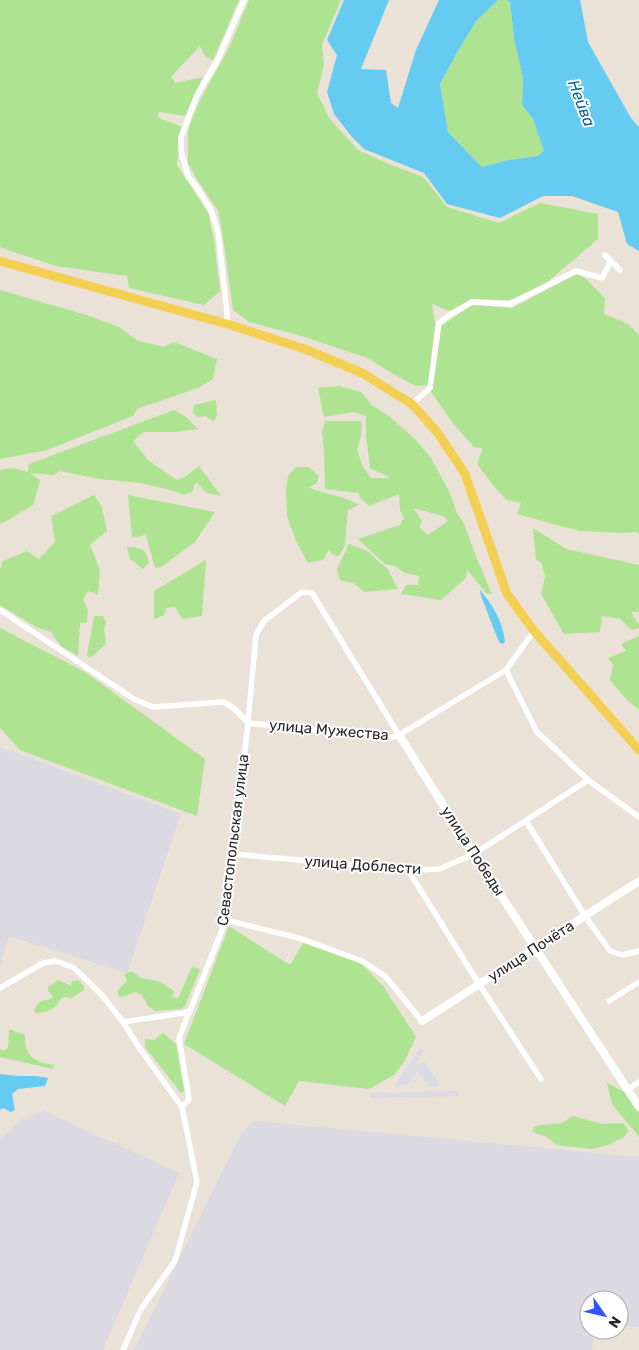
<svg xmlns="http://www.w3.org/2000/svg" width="639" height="1350" font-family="Rubik,sans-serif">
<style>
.industrial{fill:#dbd9e2}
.green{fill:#ade391;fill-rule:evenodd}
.water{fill:#66cbf1}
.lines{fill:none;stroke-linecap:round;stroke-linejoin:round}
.street{stroke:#fff;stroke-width:5.5}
.secondary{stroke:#fff;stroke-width:8}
.primary{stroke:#f3cf53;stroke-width:9}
.labels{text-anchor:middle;stroke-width:4;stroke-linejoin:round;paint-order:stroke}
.street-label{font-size:15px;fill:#272727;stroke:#fff}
.water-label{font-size:16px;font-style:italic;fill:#0a6698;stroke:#fff}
</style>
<rect width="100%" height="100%" fill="#eae2d7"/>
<!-- industrial -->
<path class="industrial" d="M 0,747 L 181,814 L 127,973 L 9,936 L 0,966 Z
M 420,1048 L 424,1051 L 417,1062 L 420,1065 L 424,1062 L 440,1084 L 436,1087 L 430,1087 L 417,1071 L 406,1086 L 402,1083 L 399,1088 L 395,1085 Z
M 458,1091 L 458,1096 L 371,1098 L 371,1093 Z
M 44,1111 L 179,1173 L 103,1350 L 0,1350 L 0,1139 L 23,1119 Z
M 253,1121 L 639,1157 L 639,1327 L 619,1326 L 619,1300 L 589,1300 L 589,1330 L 595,1330 L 592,1350 L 134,1350 L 240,1136 Z"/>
<!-- green -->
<path class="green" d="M 0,0 L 239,0 L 213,60 L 205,56 L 200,46 L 171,77 L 175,83 L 203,77 L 185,116 L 159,112 L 157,117 L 182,127 L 177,165 L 208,213 L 214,240 L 220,291 L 204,305 L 129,288 L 127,276 L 56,266 L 7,250 L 0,247 Z
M 249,0 L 341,0 L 322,45 L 324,66 L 317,93 L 329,118 L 358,150 L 391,165 L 423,177 L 447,207 L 499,223 L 540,203 L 598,214 L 598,239 L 545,284 L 510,300 L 472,299 L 450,311 L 432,304 L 435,324 L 428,385 L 416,386 L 393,374 L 367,358 L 305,337 L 249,322 L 233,310 L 223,237 L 218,211 L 198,181 L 188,163 L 188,131 L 194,114 L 204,93 L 229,48 Z
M 498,0 L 506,0 L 510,2 L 514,39 L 523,78 L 522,105 L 533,119 L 545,151 L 538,156 L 508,160 L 482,167 L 448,132 L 440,84 L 458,51 L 477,20 Z
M 577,274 L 586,279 L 605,298 L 604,314 L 628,324 L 639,335 L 639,534 L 636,532 L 620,533 L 579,531 L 517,514 L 521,503 L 507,500 L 496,489 L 477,464 L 483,448 L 474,447 L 455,426 L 431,392 L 441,326 L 472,305 L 512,308 Z
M 0,290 L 90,316 L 119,327 L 138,341 L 164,347 L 174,342 L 217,359 L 213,379 L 200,387 L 137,409 L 133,416 L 47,450 L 0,459 Z
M 339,386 L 361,392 L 373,406 L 388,415 L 416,440 L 431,458 L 450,493 L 456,511 L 464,524 L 477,559 L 492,594 L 487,594 L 467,570 L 466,578 L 441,600 L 401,594 L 406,585 L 418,585 L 419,576 L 405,573 L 395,566 L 385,564 L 358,539 L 400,525 L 404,518 L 400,510 L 399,494 L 369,506 L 361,499 L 358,493 L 325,489 L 324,450 L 322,433 L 325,421 L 362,421 L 361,436 L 357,449 L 363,467 L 371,478 L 391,478 L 370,468 L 366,435 L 366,416 L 354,412 L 324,417 L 318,388 ZM 413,508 L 443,516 L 448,521 L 428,535 L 419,527 L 422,521 Z
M 216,400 L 217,415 L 214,422 L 206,416 L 198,417 L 193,413 L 194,405 Z
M 174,410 L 186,417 L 198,429 L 175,432 L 144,432 L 133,441 L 148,460 L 177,480 L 186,476 L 199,466 L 221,496 L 207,493 L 196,482 L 192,492 L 184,495 L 171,490 L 140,483 L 99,479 L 60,471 L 53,475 L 30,473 L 40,480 L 33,505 L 12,518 L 0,524 L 0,470 L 13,468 L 28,472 L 29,464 Z
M 296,467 L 308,467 L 319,476 L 316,484 L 308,487 C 325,495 343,495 359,505 L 348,510 L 345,545 L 339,556 L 333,555 L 329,550 L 323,560 L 308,563 L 296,541 L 287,517 L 286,490 L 288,476 Z
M 94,495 L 102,507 L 107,531 L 90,545 L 100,570 L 98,595 L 88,591 L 83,600 L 88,610 L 87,622 L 80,623 L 78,656 L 61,646 L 51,632 L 36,627 L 0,605 L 0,569 L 3,561 L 27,551 L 39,559 L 55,542 L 51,516 Z
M 128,495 L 215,512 L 195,542 L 161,567 L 155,568 L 146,535 L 132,538 Z
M 533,528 L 566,549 L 639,565 L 639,612 L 631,612 L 639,625 L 639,628 L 632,630 L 620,619 L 602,616 L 600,632 L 564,634 L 541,594 L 545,576 L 541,562 L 536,560 Z
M 349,544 L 368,551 L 379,562 L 388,569 L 398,589 L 365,592 L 353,583 L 340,580 L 337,569 Z
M 127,547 C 141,548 146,548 149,563 L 143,569 L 130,559 Z
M 206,560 L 202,616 L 182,619 L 175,607 L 166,608 L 164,615 L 154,619 L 154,591 Z
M 95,616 L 103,616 L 106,622 L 104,630 L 106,639 L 105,645 L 90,658 L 87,655 L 93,622 Z
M 0,628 L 85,672 L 205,759 L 197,816 L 20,750 L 0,728 Z
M 639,636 L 639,710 L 626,699 L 610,680 L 613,665 L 608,658 L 626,651 L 621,644 Z
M 229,926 L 290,965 L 303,943 L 362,964 L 383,986 L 416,1037 L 404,1062 L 394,1075 L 369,1089 L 299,1081 L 285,1106 L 184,1044 Z
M 192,967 L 200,969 L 185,1006 L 181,1009 L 155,1011 L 148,1006 L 142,995 L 136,992 L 125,996 L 119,997 L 117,991 L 127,981 L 124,974 L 132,971 L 141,978 L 158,981 L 174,991 L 172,997 L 178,998 Z
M 58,980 L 71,986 L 72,981 L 78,980 L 84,986 L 84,990 L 72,998 L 65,997 L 61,998 C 55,1011 49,1010 36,1014 L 34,1011 C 38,1001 41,1001 51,999 L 53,996 L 48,991 L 48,987 Z
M 9,1029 L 25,1035 C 24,1056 34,1062 54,1065 L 53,1069 L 0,1057 L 0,1049 L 3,1051 L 8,1048 Z
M 163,1033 L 176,1044 L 184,1091 L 181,1093 L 145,1047 L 145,1039 L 154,1040 Z
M 607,1083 L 628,1094 L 639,1112 L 639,1137 L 612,1104 Z
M 573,1116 L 602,1124 L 623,1123 L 629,1131 L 623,1138 L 608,1145 L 592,1149 L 557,1145 L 547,1137 L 533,1132 L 533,1127 L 542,1125 L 562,1123 Z"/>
<!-- water -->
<path class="water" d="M 344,0 L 389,0 L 361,69 L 386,70 L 391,103 L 398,108 L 416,50 L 439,0 L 498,0 L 477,20 L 458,51 L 440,84 L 448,132 L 482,167 L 508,160 L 538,156 L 544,151 L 533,119 L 522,105 L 523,78 L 514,39 L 510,2 L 506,0 L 580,0 L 588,42 L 631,118 L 639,127 L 639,251 L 627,244 L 618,212 L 572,196 L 543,196 L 500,218 L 447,204 L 424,173 L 364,149 L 352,137 L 334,114 L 327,92 L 337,55 L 327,40 Z
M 480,590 C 493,605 503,622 505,642 L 502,644 L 499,642 L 481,596 Z
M 0,1074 L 18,1076 L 36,1076 L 48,1078 L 45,1086 L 18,1089 L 12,1094 L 15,1110 L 11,1112 L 3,1108 L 0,1110 Z"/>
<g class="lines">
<!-- street -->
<path class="street" d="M 605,255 L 620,270
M 227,324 L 227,311 L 218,232 L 211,210 L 198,189 L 188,176 L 181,151 L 181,137 L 197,95 L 218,59 L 244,0
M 412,404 L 430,388 L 439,323 L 451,314 L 472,302 L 510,304 L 576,271 L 602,278 L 611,261
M 0,610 L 134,699 L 153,707 L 222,702 C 233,705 240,715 248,723 L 391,738 L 399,735 L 506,670 L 534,631
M 506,670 L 537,732 L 588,780 L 639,817
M 526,821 L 585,916 L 610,951 L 622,955 L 639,951
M 233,854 L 408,870 L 439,869 L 474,854 L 588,780
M 408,870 L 479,984 L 541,1079
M 226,920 L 302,939 L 362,961 L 385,976 L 422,1021
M 0,988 L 43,963 L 56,961 L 74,968 L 101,994 L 123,1022 L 140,1049 L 182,1107 L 197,1182 L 175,1261 L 141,1309 L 123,1350
M 609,1001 L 639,982
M 123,1022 L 189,1012
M 628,1089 L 639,1082
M 182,1107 L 189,1099 L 179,1038 L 226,920 L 248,723 L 256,635 L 264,621 L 302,592 L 312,593 L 399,735"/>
<!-- secondary -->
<path class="secondary" d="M 399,735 L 474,854 L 639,1107
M 422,1021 L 639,881"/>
<!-- primary -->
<path class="primary" d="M 0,261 L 227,324 L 305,349 L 362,373 L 412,404 L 437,432 L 465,474 L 507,594 L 534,631 L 639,750"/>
</g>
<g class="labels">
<!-- street labels -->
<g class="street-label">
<text transform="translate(329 730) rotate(5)" y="5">улица Мужества</text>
<text transform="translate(233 840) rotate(-83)" y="5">Севастопольская улица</text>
<text transform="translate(473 851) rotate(57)" y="5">улица Победы</text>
<text transform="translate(363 865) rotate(4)" y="5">улица Доблести</text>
<text transform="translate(531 951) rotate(-33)" y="5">улица Почёта</text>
</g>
<!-- water labels -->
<g class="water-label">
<text transform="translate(582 103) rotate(69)" y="6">Нейва</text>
</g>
</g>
<!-- north arrow -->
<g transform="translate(604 1315) rotate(124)"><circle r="24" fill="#ffffff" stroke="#a9a9a9"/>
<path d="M0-4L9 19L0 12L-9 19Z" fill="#3155fe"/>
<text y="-8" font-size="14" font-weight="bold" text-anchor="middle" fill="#272727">N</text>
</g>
</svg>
